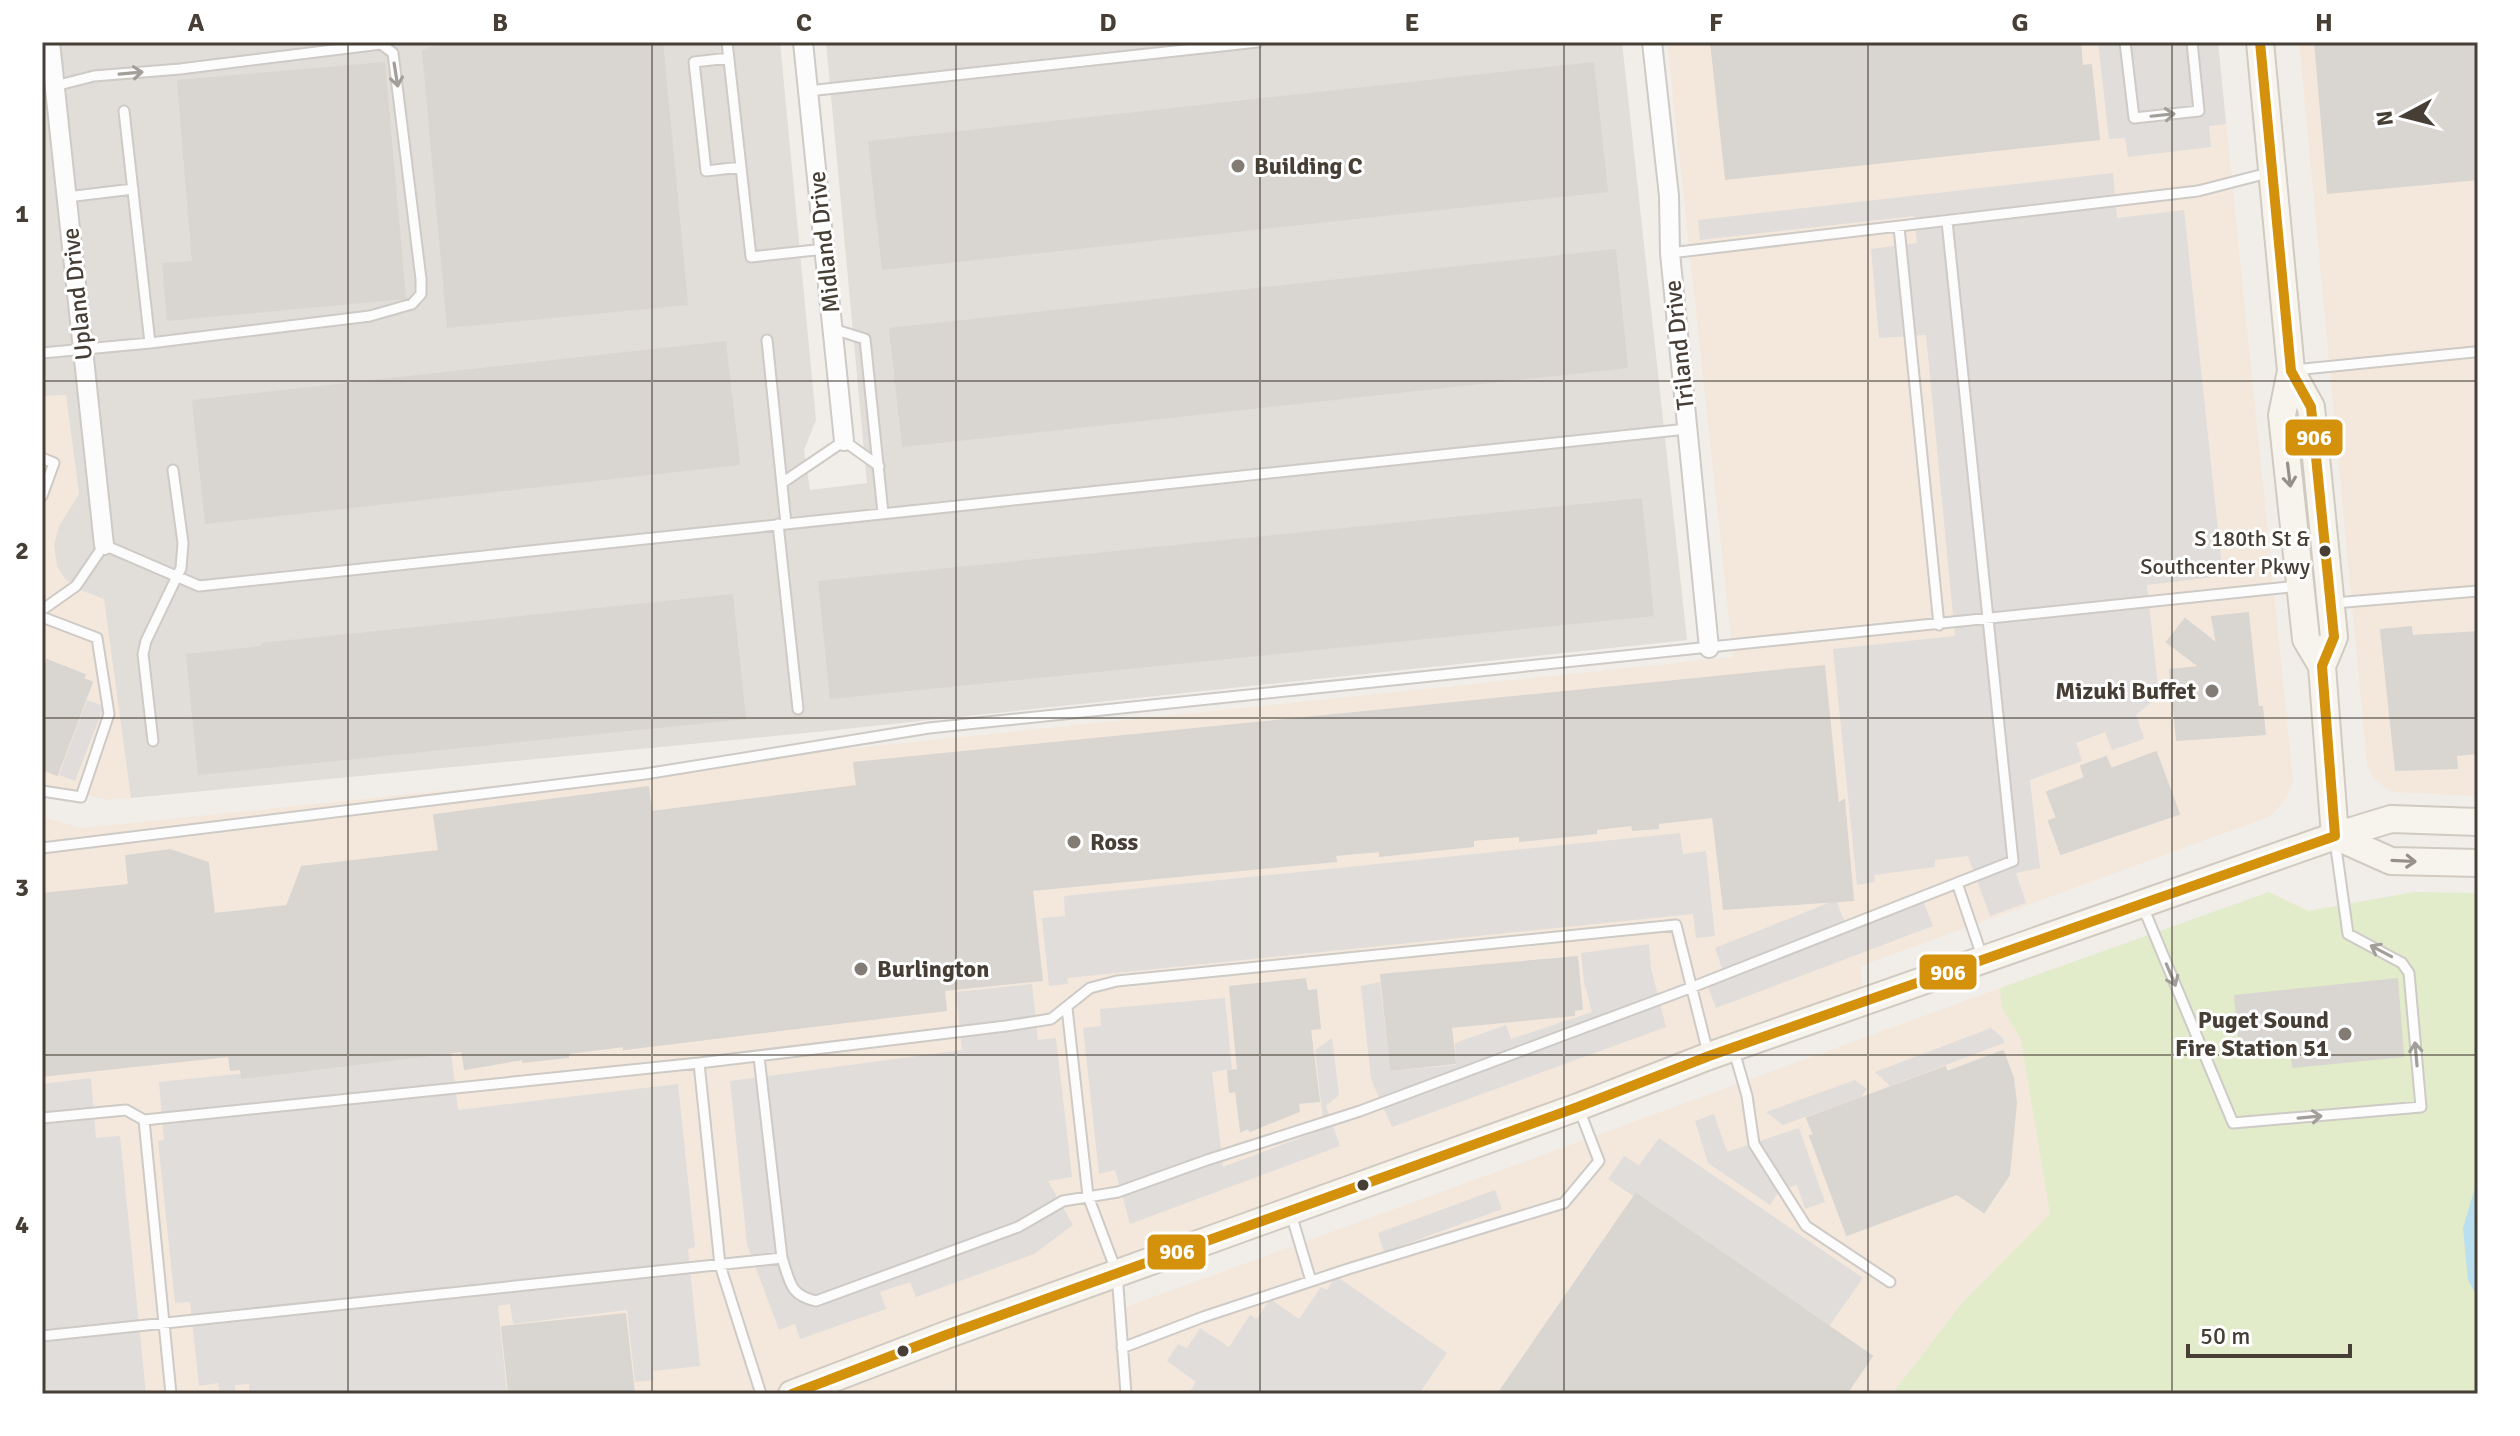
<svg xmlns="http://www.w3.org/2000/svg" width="2520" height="1436" font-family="Signika,sans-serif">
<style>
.commercial{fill:#f4e8dd}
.industrial{fill:#e1ddd8}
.green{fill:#e2ebca}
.parking{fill:#e0ddda}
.water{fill:#bae0ef}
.building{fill:#d9d5d1;stroke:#d9d5d0;stroke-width:2}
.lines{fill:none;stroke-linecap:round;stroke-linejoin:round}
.lane-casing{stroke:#cecac6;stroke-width:13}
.street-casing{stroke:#cecac6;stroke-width:22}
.secondary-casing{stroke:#d1cac1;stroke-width:30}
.lane{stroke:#fdfcfc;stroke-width:9}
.street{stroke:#fdfcfc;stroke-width:18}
.secondary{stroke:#f7f4ee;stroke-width:26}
.bus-1-casing{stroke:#fff;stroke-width:16}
.bus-1{stroke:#d4910b;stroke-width:10}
.oneway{stroke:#a29e99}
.oneway2{stroke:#969089}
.grid{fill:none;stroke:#473f36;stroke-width:2;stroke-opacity:0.55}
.poi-dot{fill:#827c75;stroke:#fff;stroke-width:3}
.bus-dot{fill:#473f36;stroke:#fff;stroke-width:3}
.labels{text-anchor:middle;stroke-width:6;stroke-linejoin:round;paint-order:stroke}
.bus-label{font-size:22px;fill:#473f36;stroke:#fff;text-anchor:end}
.poi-label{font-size:24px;font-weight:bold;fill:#473f36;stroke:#fff;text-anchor:start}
.street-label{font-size:24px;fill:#473f36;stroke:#fff}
.line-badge{stroke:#fff;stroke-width:3}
.badge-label{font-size:22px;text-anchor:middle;font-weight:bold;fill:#fff}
.neatline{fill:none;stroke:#473f36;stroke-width:3}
.grid-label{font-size:26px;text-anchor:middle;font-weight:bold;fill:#473f36}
</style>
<rect width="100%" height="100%" fill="#f1eeea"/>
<!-- commercial -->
<path class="commercial" d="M 1667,42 L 2218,42 L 2293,779 L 2287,797 L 2271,816 L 1861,966 L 1863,1002 L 1117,1275 L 1120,1309 L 2000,988 L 2002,1008 L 2021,1040 L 2050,1214 L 1961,1304 L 1892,1394 L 42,1394 L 42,817 L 82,828 L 1733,657 Z
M 2299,42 L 2478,42 L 2478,796 L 2390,792 L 2375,779 L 2367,766 Z
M 66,395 L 79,494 L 59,526 L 54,545 L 57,566 L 65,579 L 83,591 L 104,599 L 131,798 L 110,800 L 42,787 L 42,396 Z"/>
<!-- industrial -->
<path class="industrial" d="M 42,42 L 780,42 L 816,420 L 804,450 L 810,490 L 867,483 L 826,42 L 1622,42 L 1687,640 L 816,732 L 131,798 L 104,599 L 83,591 L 65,579 L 57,566 L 54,545 L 59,526 L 79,494 L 66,395 L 42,396 Z"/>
<!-- green -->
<path class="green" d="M 2269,892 L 2308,911 L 2414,892 L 2478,893 L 2478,1394 L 1892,1394 L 1961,1304 L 2050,1214 L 2021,1040 L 2002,1008 L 2000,988 Z"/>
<!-- parking -->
<path class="parking" d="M 2098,42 L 2218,42 L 2226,124 L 2209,126 L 2211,147 L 2128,157 L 2125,138 L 2109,139 Z
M 2113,173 L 2117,218 L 2184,210 L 2223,576 L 2147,585 L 2159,696 L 2136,715 L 2144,739 L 2112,750 L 2105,732 L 2076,743 L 2082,761 L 2030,780 L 2040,868 L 2016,873 L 2026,903 L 1990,916 L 1968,856 L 1935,860 L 1935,867 L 1874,875 L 1875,882 L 1857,885 L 1833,649 L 1955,636 L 1926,335 L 1879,338 L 1871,249 L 1917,243 L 1914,216 L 1700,240 L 1698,220 Z
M 87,700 L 104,706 L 75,781 L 59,775 Z
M 1680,833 L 1683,854 L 1706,851 L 1715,936 L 1696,938 L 1693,914 L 1067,978 L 1068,984 L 1049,986 L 1042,918 L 1065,916 L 1064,896 Z
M 1836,900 L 1848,930 L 1923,901 L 1933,926 L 1716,1008 L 1708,987 L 1726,980 L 1715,948 Z
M 1649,944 L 1651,968 L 1666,1027 L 1392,1127 L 1371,1079 L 1361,986 L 1380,982 L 1390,1071 L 1456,1065 L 1455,1043 L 1506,1025 L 1511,1039 L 1592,1012 L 1584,982 L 1581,953 Z
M 1032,984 L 1038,1040 L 1056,1038 L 1072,1177 L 1048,1181 L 1073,1225 L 1034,1254 L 916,1297 L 910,1282 L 880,1292 L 886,1309 L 800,1339 L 795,1324 L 779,1330 L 747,1244 L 730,1081 L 962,1050 L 956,992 Z
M 1225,998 L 1232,1069 L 1212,1072 L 1223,1167 L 1324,1129 L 1315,1050 L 1332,1038 L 1339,1095 L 1326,1106 L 1340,1146 L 1130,1224 L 1115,1170 L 1099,1174 L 1083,1028 L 1101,1026 L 1100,1009 Z
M 1991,1028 L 2003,1038 L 2004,1043 L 1890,1086 L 1875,1072 Z
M 451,1052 L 458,1110 L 678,1084 L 695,1247 L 688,1249 L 700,1366 L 653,1371 L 654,1380 L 635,1382 L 627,1310 L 513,1324 L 510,1304 L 498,1306 L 507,1394 L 250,1394 L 249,1384 L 235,1385 L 236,1394 L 220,1394 L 218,1383 L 199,1386 L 190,1302 L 175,1303 L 158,1141 L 164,1140 L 159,1082 Z
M 91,1078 L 96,1138 L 120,1136 L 146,1394 L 42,1394 L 42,1084 Z
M 1855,1080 L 1867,1089 L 1861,1097 L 1783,1125 L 1766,1112 Z
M 1714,1114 L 1727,1152 L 1799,1128 L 1825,1202 L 1805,1209 L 1797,1185 L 1780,1190 L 1770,1205 L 1708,1163 L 1695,1121 Z
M 1659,1138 L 1863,1278 L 1828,1328 L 1608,1179 L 1624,1156 L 1639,1165 Z
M 1495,1190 L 1502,1209 L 1384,1252 L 1378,1233 Z
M 1336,1276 L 1447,1353 L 1419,1394 L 1188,1394 L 1196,1382 L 1167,1361 L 1178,1344 L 1187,1348 L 1200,1328 L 1229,1347 L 1250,1315 L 1257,1319 L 1270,1299 L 1299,1319 L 1321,1287 L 1327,1290 Z"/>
<!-- water -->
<path class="water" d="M 2478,1178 L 2478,1298 L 2468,1280 L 2463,1228 Z"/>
<!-- building -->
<path class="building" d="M 446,42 L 662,42 L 687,304 L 448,327 L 423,51 Z
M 1711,42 L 2080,42 L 2082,66 L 2091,65 L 2099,139 L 1726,179 Z
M 2315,42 L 2478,42 L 2478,179 L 2328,193 Z
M 384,63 L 405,298 L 168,320 L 163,264 L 193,262 L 178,81 Z
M 1593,63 L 1607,191 L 883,269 L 869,142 Z
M 1615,250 L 1627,367 L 903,446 L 890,329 Z
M 725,342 L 739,464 L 206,523 L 193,401 Z
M 1641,499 L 1653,615 L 831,698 L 819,582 Z
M 732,595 L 745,718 L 199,774 L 187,655 L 262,647 L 262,644 Z
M 2248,613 L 2258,707 L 2262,707 L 2265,734 L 2177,740 L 2170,670 L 2200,667 L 2167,642 L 2185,619 L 2217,644 L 2212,617 Z
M 2411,627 L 2412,636 L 2478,632 L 2478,753 L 2456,755 L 2457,768 L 2396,770 L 2381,630 Z
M 47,660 L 85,675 L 83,679 L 92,682 L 57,775 L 42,769 L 42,662 L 46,664 Z
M 1824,666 L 1838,804 L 1844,800 L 1853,900 L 1724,909 L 1713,817 L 1658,823 L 1658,828 L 1633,830 L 1632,825 L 1596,829 L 1596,833 L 1520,841 L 1520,836 L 1473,840 L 1473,846 L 1380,856 L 1380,851 L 1335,855 L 1336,861 L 1032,890 L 1042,980 L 944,990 L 946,1010 L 624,1049 L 624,1046 L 568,1053 L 568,1057 L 523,1062 L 523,1059 L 465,1069 L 462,1051 L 242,1078 L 241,1069 L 231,1070 L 229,1056 L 42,1076 L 42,894 L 129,885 L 126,856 L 170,850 L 208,863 L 214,914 L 287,906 L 302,867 L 439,851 L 434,815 L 648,787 L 651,812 L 857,786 L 854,763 Z
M 2156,752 L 2179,814 L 2061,854 L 2049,821 L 2057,818 L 2047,792 L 2085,778 L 2081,766 L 2106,757 L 2111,769 Z
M 1577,957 L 1582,1009 L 1574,1010 L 1574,1015 L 1451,1027 L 1455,1063 L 1391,1070 L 1381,975 Z
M 1305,979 L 1307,991 L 1316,990 L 1320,1028 L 1310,1029 L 1319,1101 L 1298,1103 L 1299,1111 L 1250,1131 L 1248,1128 L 1241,1131 L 1236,1091 L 1230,1092 L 1228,1071 L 1238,1070 L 1230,987 Z
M 2397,979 L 2403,1056 L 2293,1067 L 2291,1049 L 2240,1053 L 2235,996 Z
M 2003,1051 L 2013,1078 L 2016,1103 L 2009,1175 L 1984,1212 L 1957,1194 L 1847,1235 L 1810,1136 L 1814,1135 L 1807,1118 L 1945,1067 L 1947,1072 Z
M 1636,1194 L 1872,1356 L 1846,1394 L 1498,1394 Z
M 625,1314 L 634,1392 L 629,1394 L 509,1394 L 502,1327 Z"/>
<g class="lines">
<defs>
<path id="lane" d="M 729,42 L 727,42 L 751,257 L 825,249
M 2125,42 L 2134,118 L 2199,111 L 2192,42
M 729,58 L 694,62 L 706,171 L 741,167
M 808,91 L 1258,42
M 124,111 L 150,343
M 67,197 L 133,189
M 1899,227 L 1939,625
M 1670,253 L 2198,191 L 2268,173
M 833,329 L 865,339 L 883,513
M 767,340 L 786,524
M 42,353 L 150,343 L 370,316 L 412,304 L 421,294 L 421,279 L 393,53 L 381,44 L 180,69 L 94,76 L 55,86
M 2294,370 L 2474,352
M 42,458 L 54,463 L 42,496
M 782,483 L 844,441 L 879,466
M 778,524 L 798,709
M 2334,603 L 2478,591
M 42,610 L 76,586 L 104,545 L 199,586 L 1687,429
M 42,617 L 97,638 L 109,714 L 81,797 L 42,791
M 153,741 L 143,654 L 146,641 L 181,568 L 183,543 L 173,470
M 42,848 L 645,774 L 929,728 L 2299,586
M 1957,883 L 1983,959
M 2143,907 L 2233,1123 L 2421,1107 L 2409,973 L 2402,963 L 2348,934 L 2335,841
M 1067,1008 L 1088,1196 L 1117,1273 L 1126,1394
M 1734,1051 L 1747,1096 L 1754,1144 L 1806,1226 L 1890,1282
M 759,1057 L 782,1258 C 790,1281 789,1295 816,1301 L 1018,1227 L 1063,1201 L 1118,1192 L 1207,1160 L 1360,1111 L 1690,988 L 2013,861 L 1947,221
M 699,1063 L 720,1265 L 761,1394
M 42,1118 L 126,1110 L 144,1120 L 699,1063 L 1006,1026 L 1051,1019 L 1090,988 L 1117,981 L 1676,925 L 1708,1053
M 144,1120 L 171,1394
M 1291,1214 L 1311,1281
M 42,1336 L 782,1258
M 1122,1348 L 1203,1317 L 1348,1269 L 1564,1203 L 1599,1161 L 1579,1109"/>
<path id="street" d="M 50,42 L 104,545
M 803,42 L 844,441
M 1652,42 L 1669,196 L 1670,253 L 1709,648"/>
<path id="secondary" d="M 2260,42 L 2291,371 L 2282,415 L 2306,639 L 2322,666 L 2335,836
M 2291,371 L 2311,407 L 2334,637 L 2322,666
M 2335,836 L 2391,861 L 2478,863
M 792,1394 L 946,1335 L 1578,1107 L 1709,1056 L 2335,836 L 2391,819 L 2478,822"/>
</defs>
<!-- lane casing -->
<use href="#lane" class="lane-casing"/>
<!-- street casing -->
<use href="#street" class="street-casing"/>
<!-- secondary casing -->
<use href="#secondary" class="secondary-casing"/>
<!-- lane -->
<use href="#lane" class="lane"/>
<!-- street -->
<use href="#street" class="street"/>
<!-- secondary -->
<use href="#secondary" class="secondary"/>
<defs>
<path id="bus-1" d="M 2260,42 L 2291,371 L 2311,407 L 2334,637 L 2322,666 L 2335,836
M 792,1394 L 946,1335 L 1578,1107 L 1709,1056 L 2335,836"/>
</defs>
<!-- bus-1 casing -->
<use href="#bus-1" class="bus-1-casing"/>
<!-- bus-1 -->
<use href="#bus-1" class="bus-1"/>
</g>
<!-- one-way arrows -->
<defs><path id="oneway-shaft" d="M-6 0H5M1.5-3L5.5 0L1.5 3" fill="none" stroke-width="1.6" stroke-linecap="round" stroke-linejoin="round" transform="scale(2)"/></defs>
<g class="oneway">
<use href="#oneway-shaft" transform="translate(131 73) rotate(-5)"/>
<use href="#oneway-shaft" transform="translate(396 75) rotate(81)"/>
<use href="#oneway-shaft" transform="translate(2163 115) rotate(-6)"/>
<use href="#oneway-shaft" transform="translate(2381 951) rotate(-152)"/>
<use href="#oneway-shaft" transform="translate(2171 975) rotate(67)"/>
<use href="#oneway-shaft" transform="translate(2416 1054) rotate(-95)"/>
<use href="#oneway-shaft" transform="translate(2310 1117) rotate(-5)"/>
</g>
<g class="oneway2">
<use href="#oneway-shaft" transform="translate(2289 475) rotate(83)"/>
<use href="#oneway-shaft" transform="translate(2404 861) rotate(3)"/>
</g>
<!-- grid -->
<path class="grid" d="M 348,42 L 348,1394M 652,42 L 652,1394M 956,42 L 956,1394M 1260,42 L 1260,1394M 1564,42 L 1564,1394M 1868,42 L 1868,1394M 2172,42 L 2172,1394M 42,381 L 2478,381M 42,718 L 2478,718M 42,1055 L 2478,1055"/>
<!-- markers -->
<g class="poi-dot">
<circle cx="1238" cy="166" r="8"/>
<circle cx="2212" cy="691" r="8"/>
<circle cx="1074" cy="842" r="8"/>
<circle cx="861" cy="969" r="8"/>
<circle cx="2345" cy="1034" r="8"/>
</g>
<g class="bus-dot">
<circle cx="2325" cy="551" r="7"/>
<circle cx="1363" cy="1185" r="7"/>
<circle cx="903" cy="1351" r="7"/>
</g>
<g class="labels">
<!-- bus labels -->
<g class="bus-label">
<text x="2310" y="546">S 180th St &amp;<tspan x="2310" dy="28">Southcenter Pkwy</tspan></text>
</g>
<!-- poi labels -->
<g class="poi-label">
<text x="1254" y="174">Building C</text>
<text x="2196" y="699" text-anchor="end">Mizuki Buffet</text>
<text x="1090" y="850">Ross</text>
<text x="877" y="977">Burlington</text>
<text x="2329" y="1028" text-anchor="end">Puget Sound<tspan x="2329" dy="28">Fire Station 51</tspan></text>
</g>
<!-- street labels -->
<g class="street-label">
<text transform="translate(824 242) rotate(-96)" y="8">Midland Drive</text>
<text transform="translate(77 294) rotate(-96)" y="8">Upland Drive</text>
<text transform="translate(1679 345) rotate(-96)" y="8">Triland Drive</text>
</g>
</g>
<g class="line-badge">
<rect x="2284" y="418" width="60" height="39" rx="8" fill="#d4910b"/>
<rect x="1918" y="953" width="60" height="38" rx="8" fill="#d4910b"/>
<rect x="1146" y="1233" width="61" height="38" rx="8" fill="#d4910b"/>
</g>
<g class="badge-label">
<text x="2314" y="445">906</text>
<text x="1948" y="980">906</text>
<text x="1177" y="1259">906</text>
</g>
<!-- border -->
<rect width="2520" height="1436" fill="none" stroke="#ffffff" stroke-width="88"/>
<!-- north arrow -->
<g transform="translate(2404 116) rotate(263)" stroke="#ffffff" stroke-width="6" paint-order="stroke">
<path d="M0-6L14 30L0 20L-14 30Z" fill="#473f36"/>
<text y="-12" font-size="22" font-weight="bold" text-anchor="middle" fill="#473f36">N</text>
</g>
<!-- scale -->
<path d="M2188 1344v12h162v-12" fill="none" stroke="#473f36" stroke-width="4"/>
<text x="2200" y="1344" font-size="24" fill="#473f36" stroke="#ffffff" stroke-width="6" paint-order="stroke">50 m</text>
<rect x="44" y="44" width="2432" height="1348" class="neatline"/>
<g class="grid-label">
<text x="196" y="31">A</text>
<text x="500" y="31">B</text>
<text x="804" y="31">C</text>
<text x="1108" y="31">D</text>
<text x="1412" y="31">E</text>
<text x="1716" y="31">F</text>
<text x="2020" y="31">G</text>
<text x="2324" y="31">H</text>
<text x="22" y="222">1</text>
<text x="22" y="559">2</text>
<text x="22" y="896">3</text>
<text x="22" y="1233">4</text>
</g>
</svg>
